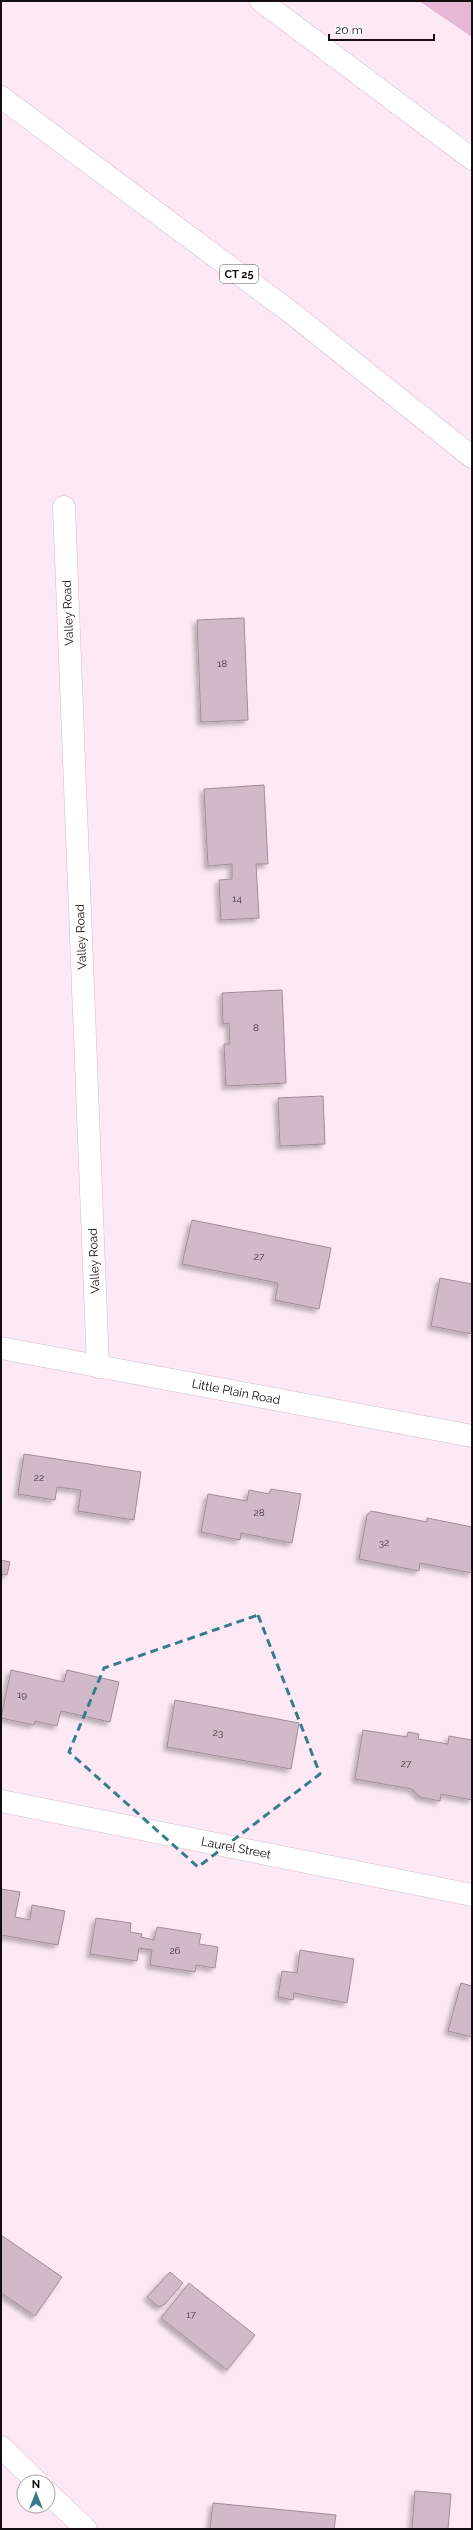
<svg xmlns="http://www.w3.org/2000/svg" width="473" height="2530" font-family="Raleway,sans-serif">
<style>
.green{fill:#e7b7d6}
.building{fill:#d0b9c8;stroke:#a38d9b;filter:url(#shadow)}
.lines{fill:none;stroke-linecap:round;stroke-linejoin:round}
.minor-casing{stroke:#d2bcca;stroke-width:23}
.motorway-casing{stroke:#d2bcca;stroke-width:23}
.minor{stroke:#fff;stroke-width:22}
.motorway{stroke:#fff;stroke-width:22}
.marked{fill:none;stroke:#367d88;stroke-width:3;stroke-dasharray:8 5;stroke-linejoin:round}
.labels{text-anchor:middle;stroke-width:3.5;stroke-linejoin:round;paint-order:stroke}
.number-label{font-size:10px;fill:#42373f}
.shield{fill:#fff;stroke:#5a5558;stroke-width:1}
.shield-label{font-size:11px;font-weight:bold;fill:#130c11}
.street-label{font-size:12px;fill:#130c11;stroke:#fff}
</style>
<defs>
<filter id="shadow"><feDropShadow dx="-3.5" dy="3.5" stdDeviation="2" flood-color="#0004"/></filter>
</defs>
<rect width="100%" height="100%" fill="#fce9f5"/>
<!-- green -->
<path class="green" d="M 419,1 L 472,1 L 472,37 Z"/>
<!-- building -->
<path class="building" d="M 244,618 L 248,720 L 201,722 L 197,620 Z
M 264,785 L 268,864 L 256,864 L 259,918 L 221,920 L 219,880 L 232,879 L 232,864 L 208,866 L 204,789 Z
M 282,990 L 286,1083 L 226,1086 L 224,1044 L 230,1044 L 229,1023 L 223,1024 L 222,993 Z
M 323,1096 L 325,1144 L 280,1146 L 278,1098 Z
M 192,1220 L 331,1248 L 319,1309 L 275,1300 L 278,1283 L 182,1264 Z
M 440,1278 L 472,1284 L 472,1334 L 431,1326 Z
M 24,1454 L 141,1472 L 134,1520 L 78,1511 L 81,1490 L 57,1487 L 55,1500 L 18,1494 Z
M 271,1489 L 301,1494 L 292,1543 L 241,1533 L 240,1540 L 201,1532 L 208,1494 L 247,1501 L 249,1490 L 269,1494 Z
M 371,1511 L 427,1522 L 427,1518 L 472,1527 L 472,1573 L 420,1563 L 419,1571 L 359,1559 L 367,1515 Z
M 1,1560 L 10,1562 L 7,1575 L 1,1574 Z
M 11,1670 L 64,1682 L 67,1670 L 119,1682 L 110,1722 L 61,1711 L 57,1726 L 35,1721 L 34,1725 L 1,1718 Z
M 175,1700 L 299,1723 L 291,1769 L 167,1747 Z
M 363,1730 L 407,1737 L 408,1732 L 419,1734 L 418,1739 L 448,1744 L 449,1736 L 472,1740 L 472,1800 L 441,1794 L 440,1801 L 420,1797 L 412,1789 L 355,1779 Z
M 1,1889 L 20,1892 L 15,1917 L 30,1920 L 32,1905 L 65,1911 L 58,1945 L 1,1935 Z
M 96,1918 L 131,1923 L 130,1932 L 142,1934 L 141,1937 L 154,1940 L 157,1927 L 201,1934 L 199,1944 L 218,1947 L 215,1968 L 196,1965 L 195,1972 L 150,1965 L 152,1950 L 139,1948 L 137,1961 L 90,1954 Z
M 300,1950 L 354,1959 L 347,2003 L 294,1993 L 293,2000 L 278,1997 L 282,1971 L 297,1973 Z
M 461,1983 L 472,1986 L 472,2037 L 448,2031 Z
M 1,2235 L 62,2277 L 35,2316 L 1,2293 Z
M 170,2272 L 183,2283 L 165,2304 L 159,2307 L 147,2297 Z
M 189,2283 L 255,2335 L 227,2370 L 161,2318 Z
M 415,2491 L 451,2494 L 448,2529 L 412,2529 Z
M 213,2503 L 336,2515 L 334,2529 L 210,2529 Z"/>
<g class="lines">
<defs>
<path id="minor" d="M 64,507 L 98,1367
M 1,1348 L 472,1436
M 1,1801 L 472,1895
M 1,2447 L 37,2482
M 48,2493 L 86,2529"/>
<path id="motorway" d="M 261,1 L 472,159
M 1,97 L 293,314 L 472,457"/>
</defs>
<!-- minor casing -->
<use href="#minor" class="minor-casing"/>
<!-- motorway casing -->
<use href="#motorway" class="motorway-casing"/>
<!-- minor -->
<use href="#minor" class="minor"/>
<!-- motorway -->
<use href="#motorway" class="motorway"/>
</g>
<!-- marked area -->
<path class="marked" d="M 258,1615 L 320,1774 L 198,1867 L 69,1752 L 104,1668 Z"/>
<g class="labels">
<!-- number labels -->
<g class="number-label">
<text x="222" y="667">18</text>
<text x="237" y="902">14</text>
<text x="256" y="1031">8</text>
<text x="259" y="1260">27</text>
<text x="39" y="1481">22</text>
<text x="259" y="1516">28</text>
<text x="384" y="1546">32</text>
<text x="22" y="1698">19</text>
<text x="218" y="1736">23</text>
<text x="406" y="1767">27</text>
<text x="175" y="1954">26</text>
<text x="191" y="2318">17</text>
</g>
<!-- shield labels -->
<rect class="shield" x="220" y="265" width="38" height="18" rx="3"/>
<g class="shield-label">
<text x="239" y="278">CT 25</text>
</g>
<!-- street labels -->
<g class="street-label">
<text transform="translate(68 613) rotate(-92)" y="4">Valley Road</text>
<text transform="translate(81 937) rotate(-92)" y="4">Valley Road</text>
<text transform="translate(94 1261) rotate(-92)" y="4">Valley Road</text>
<text transform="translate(236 1392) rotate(11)" y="4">Little Plain Road</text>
<text transform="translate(236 1848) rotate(11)" y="4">Laurel Street</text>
</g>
</g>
<!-- border -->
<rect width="473" height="2530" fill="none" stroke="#130c11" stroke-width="4"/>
<!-- north arrow -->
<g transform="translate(36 2494)"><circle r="19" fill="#ffffff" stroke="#a19ea0"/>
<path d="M0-3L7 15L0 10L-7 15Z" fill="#367d88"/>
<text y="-6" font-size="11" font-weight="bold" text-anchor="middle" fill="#130c11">N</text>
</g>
<!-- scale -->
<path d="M329 34v6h105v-6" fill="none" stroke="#130c11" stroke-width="2"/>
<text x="335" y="34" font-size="12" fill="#130c11" stroke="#ffffff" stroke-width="3" paint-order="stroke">20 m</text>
</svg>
